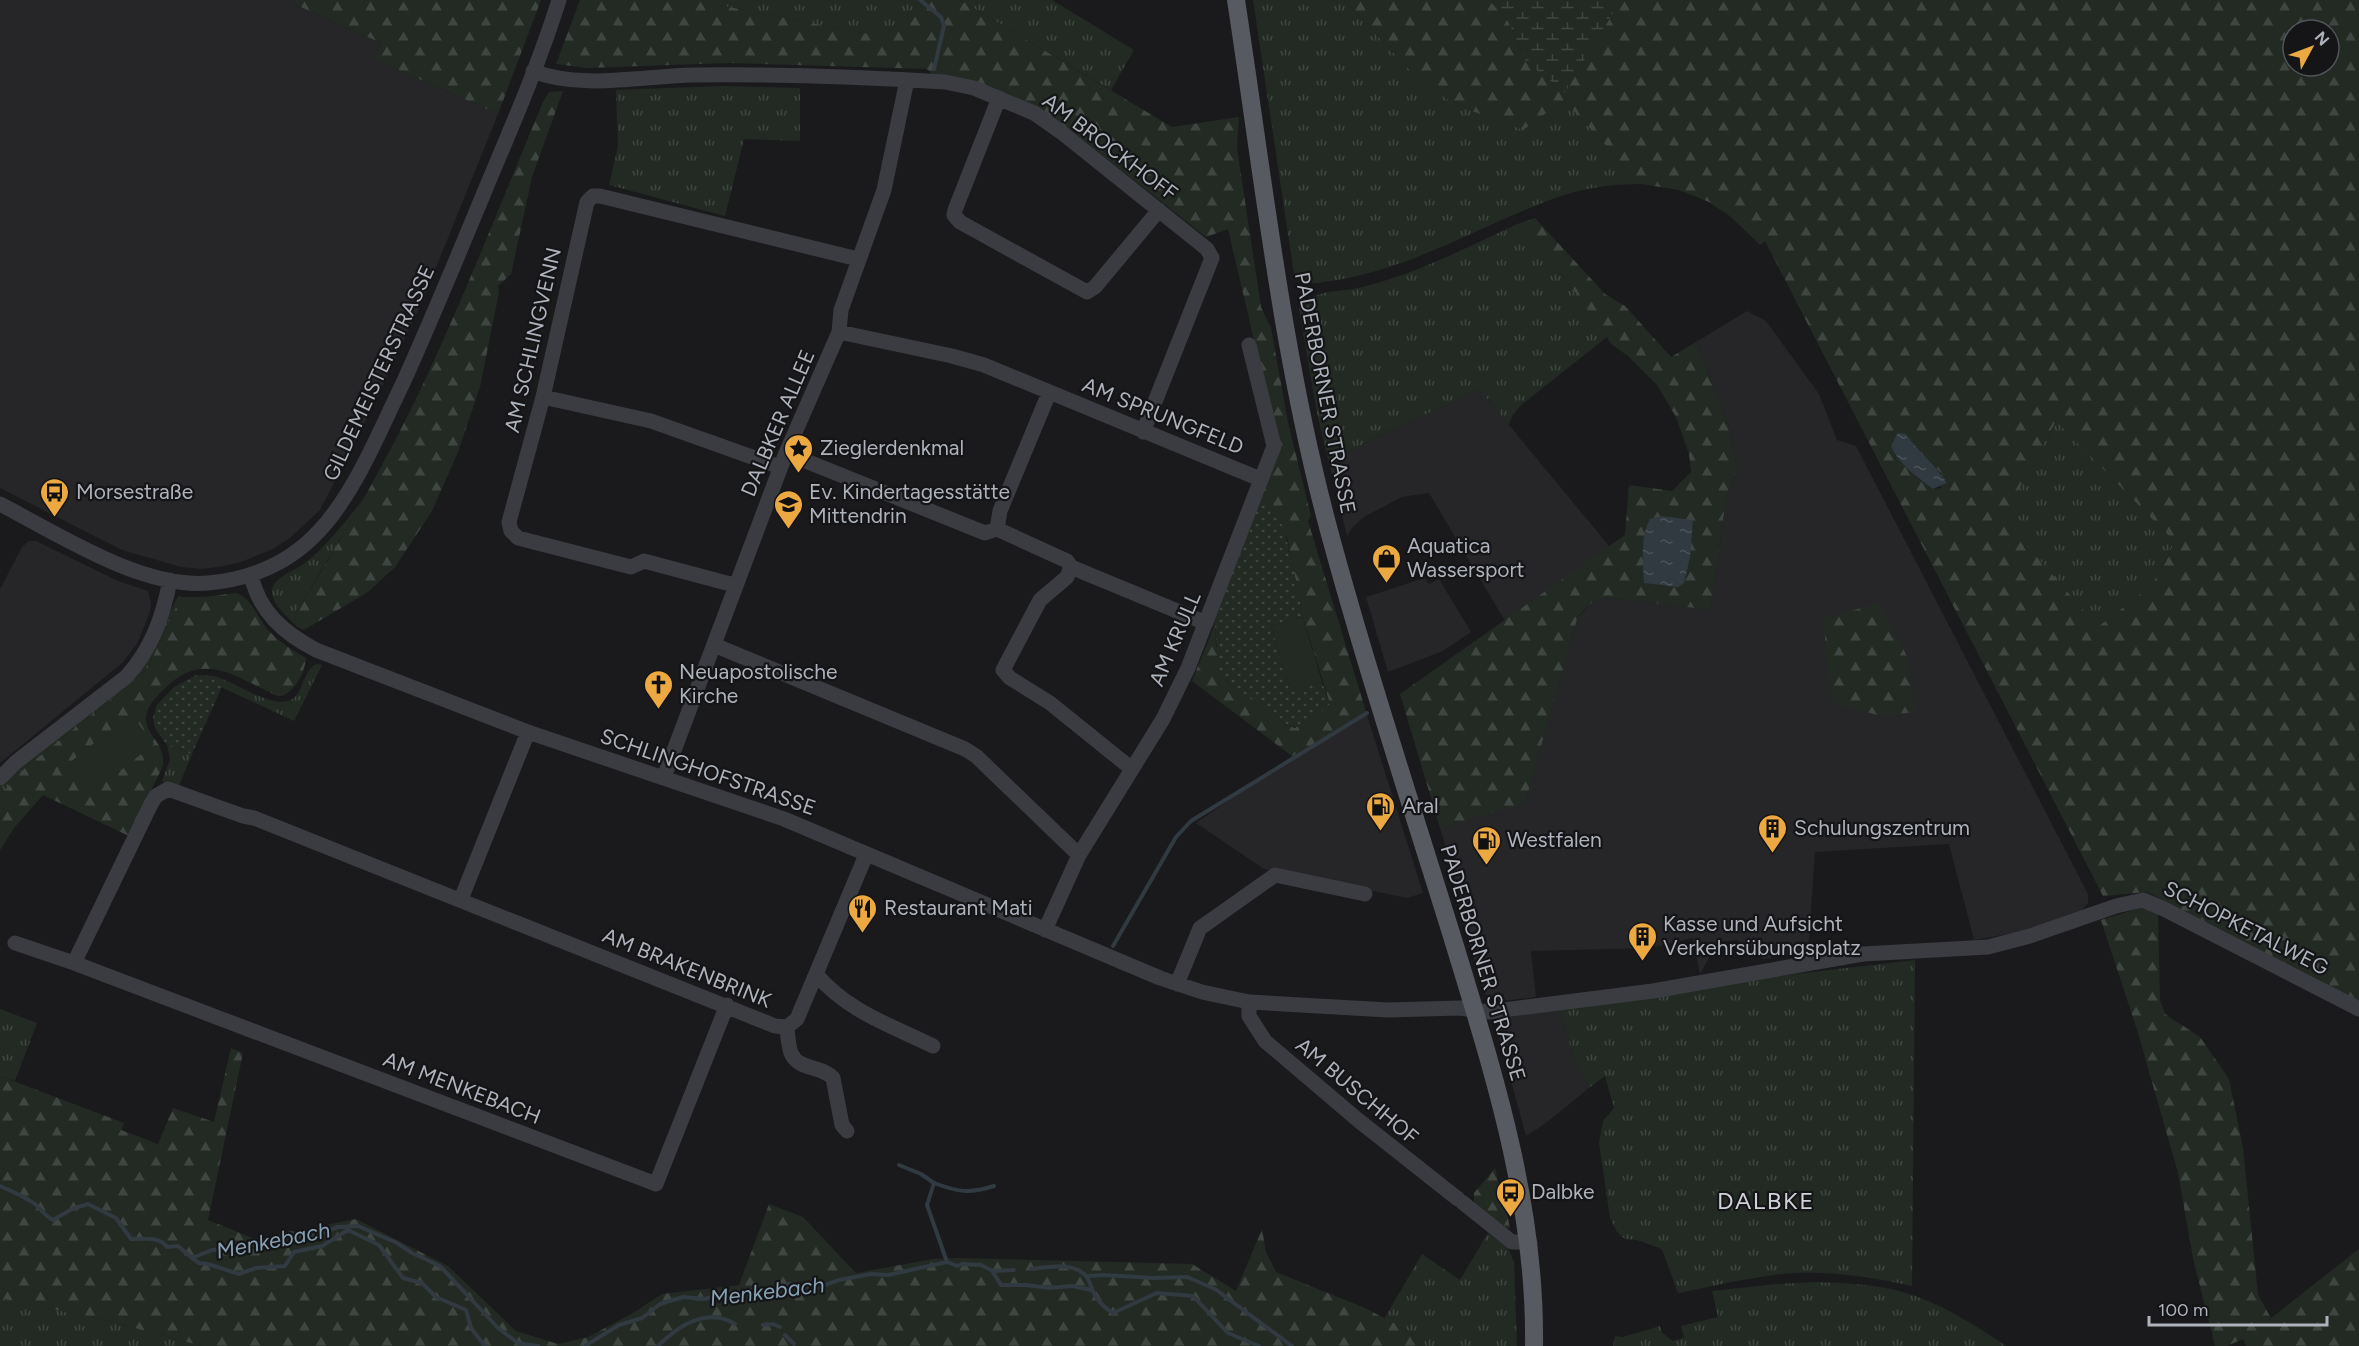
<svg xmlns="http://www.w3.org/2000/svg" width="2359" height="1346" font-family="Figtree,sans-serif">
<style>
.built{fill:#262629}
.grass{fill:url(#grass-tufts)}
.forest{fill:url(#forest-firs);fill-rule:evenodd}
.wetland{fill:url(#wetland-marsh)}
.park{fill:url(#park-dots)}
.pitch{fill:#222a23}
.water{fill:url(#water-ripples)}
.lines{fill:none;stroke-linecap:round;stroke-linejoin:round}
.stream{stroke:#303a40;stroke-width:4}
.minor{stroke:#3b3c41;stroke-width:15}
.major{stroke:#575a60;stroke-width:18}
.labels{text-anchor:middle;stroke-width:4.5;stroke-linejoin:round;paint-order:stroke}
.street-label{font-size:21px;fill:#adb2bb;stroke:#151517}
.poi-label{font-size:21px;fill:#adb2bb;stroke:#151517;text-anchor:start}
.water-label{font-size:22px;font-style:italic;fill:#86a1b4;stroke:#151517}
.quarter-label{font-size:24px;letter-spacing:1.5px;fill:#ced1d7;stroke:#151517}
</style>
<defs>
<pattern id="grass-tufts" width="24" height="20" patternUnits="userSpaceOnUse" patternTransform="scale(1.5)"><rect width="24" height="20" fill="#222a23"/><path d="M3 7l-1-3M5 7V3M7 7l1-3M15 17l-1-3M17 17v-4M19 17l1-3" fill="none" stroke="#3f4641"/></pattern>
<pattern id="forest-firs" width="22" height="20" patternUnits="userSpaceOnUse" patternTransform="scale(1.5)"><rect width="22" height="20" fill="#222a23"/><path d="M5 1l3.5 6h-7zM16 11l3.5 6h-7z" fill="#3f4641"/></pattern>
<pattern id="wetland-marsh" width="20" height="14" patternUnits="userSpaceOnUse" patternTransform="scale(1.5)"><rect width="20" height="14" fill="#222a23"/><path d="M1 5h8M5 5V1M11 12h8M15 12V8" fill="none" stroke="#3f4641"/></pattern>
<pattern id="park-dots" width="8" height="8" patternUnits="userSpaceOnUse" patternTransform="scale(1.5)"><rect width="8" height="8" fill="#222a23"/><path d="M2 2h.1M6 6h.1" fill="none" stroke="#3f4641" stroke-width="1.8" stroke-linecap="round"/></pattern>
<pattern id="water-ripples" width="26" height="14" patternUnits="userSpaceOnUse" patternTransform="scale(1.5)"><rect width="26" height="14" fill="#303a40"/><path d="M2 4q2-2 4 0t4 0M15 11q2-2 4 0t4 0" fill="none" stroke="#4b545a"/></pattern>
</defs>
<rect width="100%" height="100%" fill="#1a1a1c"/>
<!-- built -->
<path class="built" d="M 0,0 L 296,0 L 294,4 L 381,43 L 374,59 L 498,114 L 423,300 L 370,412 L 320,510 L 290,538 L 273,549 L 241,562 L 224,566 L 203,569 L 181,567 L 122,550 L 0,488 Z
M 1747,311 L 1766,321 L 1819,394 L 1837,440 L 1856,446 L 2088,894 L 2088,903 L 2082,910 L 2019,932 L 1974,940 L 1949,844 L 1815,852 L 1808,952 L 1763,959 L 1737,940 L 1717,942 L 1700,975 L 1693,938 L 1650,948 L 1531,951 L 1536,997 L 1502,1001 L 1493,1000 L 1485,994 L 1456,899 L 1460,897 L 1440,828 L 1525,802 L 1577,619 L 1589,604 L 1598,599 L 1613,598 L 1711,610 L 1726,498 L 1738,469 L 1728,425 L 1696,342 Z
M 1480,390 L 1610,547 L 1505,621 L 1429,493 L 1402,497 L 1364,517 L 1352,528 L 1347,536 L 1329,463 L 1376,437 Z
M 29,541 L 36,541 L 118,581 L 148,591 L 151,603 L 150,612 L 137,644 L 122,663 L 0,763 L 0,589 L 22,547 Z
M 1425,578 L 1429,584 L 1439,579 L 1471,632 L 1443,651 L 1388,672 L 1366,597 Z
M 1367,715 L 1423,893 L 1407,898 L 1264,869 L 1196,823 L 1292,756 Z
M 1559,1009 L 1575,1061 L 1589,1088 L 1546,1123 L 1526,1136 L 1497,1029 L 1499,1023 L 1510,1017 Z"/>
<!-- grass -->
<path class="grass" d="M 707,0 L 922,0 L 884,37 L 713,4 Z
M 960,0 L 1052,0 L 1134,50 L 1111,90 Z
M 1253,0 L 1344,0 L 1422,83 L 1564,100 L 1641,184 C 1611,184 1583,188 1555,198 C 1482,225 1415,267 1337,280 C 1327,281 1315,285 1305,282 C 1300,281 1297,278 1294,274 Z
M 723,86 L 800,88 L 800,141 L 744,139 L 725,216 L 609,185 L 618,146 L 616,90 Z
M 1520,223 L 1600,323 L 1607,337 L 1521,405 L 1512,416 L 1509,425 L 1480,390 L 1376,437 L 1329,463 L 1317,413 L 1299,308 C 1314,288 1340,293 1362,287 C 1417,274 1469,246 1520,223 Z
M 2057,420 L 2175,542 L 2152,585 L 2098,628 L 2002,518 Z
M 366,496 L 295,614 L 296,626 C 288,617 272,604 272,592 C 272,578 292,572 302,565 C 327,547 346,520 366,496 Z
M 178,596 L 183,597 L 175,609 L 147,670 L 25,768 L 0,795 L 0,786 L 20,766 L 88,713 L 162,628 Z
M 317,664 L 322,665 L 294,721 L 221,687 L 225,680 C 242,687 278,711 294,698 C 299,694 301,687 303,682 C 307,674 309,667 317,664 Z
M 167,745 L 192,754 L 178,788 L 162,781 L 170,759 Z
M 1915,960 L 1912,1286 C 1867,1276 1819,1269 1774,1275 C 1742,1279 1709,1287 1678,1293 L 1662,1249 L 1637,1240 L 1625,1239 L 1617,1232 L 1610,1218 L 1599,1143 L 1603,1121 L 1614,1108 L 1605,1076 L 1589,1088 L 1575,1061 L 1559,1009 L 1762,978 Z
M 0,1009 L 37,1023 L 15,1081 L 0,1076 Z
M 1488,1233 L 1508,1248 L 1514,1262 L 1517,1346 L 1421,1346 L 1407,1330 L 1384,1319 L 1422,1254 L 1460,1280 Z
M 1815,1282 C 1844,1283 1875,1284 1903,1292 C 1941,1303 1973,1324 2006,1346 L 1613,1346 L 1615,1336 L 1623,1337 L 1660,1326 L 1662,1333 L 1673,1341 L 1684,1338 L 1681,1326 L 1718,1317 L 1712,1291 L 1777,1284 Z
M 0,1298 L 108,1321 L 202,1346 L 0,1346 Z"/>
<!-- forest -->
<path class="forest" d="M 296,0 L 541,0 L 498,114 L 374,59 L 381,43 L 294,4 Z
M 580,0 L 707,0 L 713,4 L 884,37 L 922,0 L 960,0 L 1172,127 L 1239,117 L 1237,148 L 1261,307 L 1271,328 L 1288,422 L 1311,516 L 1308,521 L 1367,715 L 1292,756 L 1192,681 L 1215,624 L 1216,646 L 1227,682 L 1289,726 L 1295,728 L 1330,704 L 1303,617 L 1287,538 L 1256,501 L 1279,447 L 1228,229 L 1206,237 L 1073,132 L 1025,101 L 989,87 L 933,75 L 927,69 L 729,63 L 587,68 L 556,64 Z
M 1344,0 L 1489,0 L 1508,21 L 1526,62 L 1565,92 L 1621,0 L 2359,0 L 2359,1002 L 2147,892 L 2103,896 L 1765,241 L 1760,245 L 1731,217 L 1709,202 L 1679,190 L 1641,184 L 1564,100 L 1523,130 L 1456,105 L 1422,83 ZM 2293,30 L 2329,30 L 2329,66 L 2293,66 ZM 2056,421 L 2175,542 L 2152,585 L 2098,627 L 2003,518 ZM 1906,434 L 1915,448 L 1942,474 L 1941,488 L 1933,489 L 1920,480 L 1895,454 Z
M 563,91 L 532,177 L 511,274 L 498,286 L 499,292 L 480,387 L 458,452 L 432,511 L 395,567 L 368,592 L 304,630 L 296,626 L 295,614 C 345,534 392,452 431,367 C 471,280 506,190 543,102 L 549,92 Z
M 1535,218 L 1605,294 L 1625,306 L 1671,357 L 1696,342 L 1728,425 L 1738,469 L 1726,498 L 1711,610 L 1613,598 C 1596,597 1585,605 1577,619 L 1525,803 L 1440,828 L 1400,694 L 1625,535 L 1629,485 L 1672,491 L 1691,472 L 1689,454 L 1676,417 L 1657,385 L 1628,356 L 1610,343 L 1600,323 L 1520,223 Z
M 236,593 C 251,597 258,618 267,629 C 278,641 292,650 306,658 C 305,672 294,696 278,696 C 233,676 202,648 161,692 C 154,700 146,707 146,719 C 147,739 165,740 163,766 L 129,836 L 43,795 L 14,828 L 0,850 L 0,795 L 25,768 L 147,670 L 175,609 L 183,597 L 204,597 Z
M 1878,603 L 1908,658 L 1915,712 L 1881,716 L 1833,703 L 1826,656 L 1824,619 Z
M 2147,906 L 2158,912 L 2160,1000 L 2165,1014 L 2200,1037 L 2229,1079 L 2243,1148 L 2258,1295 L 2271,1318 L 2359,1249 L 2359,1346 L 2246,1346 L 2243,1339 L 2227,1346 L 2215,1346 L 2193,1258 L 2178,1173 L 2138,1033 L 2101,920 Z
M 231,1048 L 243,1053 L 208,1220 L 255,1239 L 356,1219 L 448,1266 L 516,1331 L 558,1344 L 588,1337 L 633,1313 L 662,1294 L 739,1285 L 769,1204 L 803,1217 L 856,1273 L 933,1259 L 956,1258 L 1192,1264 L 1236,1291 L 1262,1229 L 1266,1252 L 1276,1272 L 1365,1308 L 1407,1330 L 1421,1346 L 202,1346 L 108,1321 L 0,1298 L 0,1076 L 124,1123 L 121,1130 L 158,1144 L 173,1108 L 214,1122 Z
M 1495,1168 L 1498,1182 L 1501,1185 L 1510,1228 L 1504,1228 L 1474,1202 L 1474,1193 Z"/>
<!-- wetland -->
<path class="wetland" d="M 1489,0 L 1621,0 L 1565,92 L 1526,62 L 1508,21 Z"/>
<!-- park -->
<path class="park" d="M 1263,500 C 1266,502 1269,503 1271,505 C 1287,520 1298,593 1303,617 L 1271,626 L 1290,690 L 1322,682 L 1330,704 C 1319,713 1304,730 1289,726 L 1227,682 L 1218,667 L 1215,624 L 1211,620 L 1256,501 Z
M 196,675 L 214,676 L 225,680 L 192,754 L 167,745 L 155,728 L 153,717 L 157,705 L 174,687 Z"/>
<!-- pitch -->
<path class="pitch" d="M 1303,617 L 1322,682 L 1290,691 L 1271,626 Z
M 131,714 L 154,744 L 92,793 L 69,763 Z"/>
<!-- water -->
<path class="water" d="M 1898,433 L 1906,434 C 1918,452 1936,465 1947,483 L 1933,489 C 1918,478 1898,463 1891,446 Z
M 1660,516 L 1693,520 L 1690,557 L 1684,583 L 1678,587 L 1644,583 C 1643,563 1640,537 1650,519 Z"/>
<g class="lines">
<!-- stream -->
<path class="stream" d="M 920,0 L 941,17 L 944,26 L 934,69
M 1113,946 L 1176,837 L 1191,821 L 1367,713
M 899,1165 L 921,1174 L 934,1183
M 0,1186 C 12,1191 24,1196 35,1204 C 42,1210 45,1216 53,1220 L 72,1209 L 88,1204 L 116,1218 L 131,1239 C 143,1239 159,1236 167,1247 L 178,1246 L 192,1258 L 212,1250 L 257,1244 L 291,1233 L 307,1238 L 338,1227 L 358,1226 L 397,1243 L 412,1253 L 440,1266 L 498,1328 L 518,1343 L 538,1346
M 192,1258 L 199,1263 L 208,1264 L 239,1274 L 256,1268 L 285,1266 L 294,1252 L 322,1246 L 348,1230 L 379,1245 L 403,1278 L 422,1283 L 436,1297 L 466,1310 L 471,1328 L 485,1346
M 947,1262 L 927,1205 L 934,1183 C 958,1192 969,1194 994,1186
M 1031,1269 C 1047,1267 1074,1262 1086,1276 C 1089,1279 1090,1285 1092,1289 C 1096,1300 1103,1307 1113,1313 L 1157,1293 L 1193,1296 L 1228,1333 L 1259,1346
M 993,1272 L 1001,1285 L 1026,1285 L 1049,1288 L 1072,1286 L 1091,1290
M 1087,1276 L 1104,1275 L 1154,1278 L 1187,1277 L 1215,1289 L 1292,1346
M 763,1325 L 773,1324 L 780,1327
M 785,1335 L 794,1344
M 585,1346 L 619,1325 L 642,1318 L 660,1304 L 683,1297 L 705,1299 L 724,1293 L 759,1289 L 775,1292 L 788,1284 L 816,1288 L 839,1280 L 871,1274 L 888,1275 L 947,1262 L 957,1266 L 962,1264 L 981,1265 L 993,1271 L 1014,1270
M 658,1346 C 679,1325 707,1307 735,1324"/>
<!-- minor -->
<path class="minor" d="M 533,71 C 580,90 643,76 693,75 C 777,74 862,77 945,82 L 974,88 L 1034,113 L 1061,132 L 1207,249 L 1212,258 L 1143,432
M 999,98 L 955,210 L 954,215 L 960,222 L 1087,292 L 1095,287 L 1159,210
M 839,332 L 952,356 L 984,365 L 1260,479
M 543,397 L 651,421 L 780,467
M 786,453 L 985,533 L 997,529 L 1067,561 L 1071,567 L 1206,623
M 0,504 C 58,534 142,589 208,583 C 252,579 291,562 320,530 C 356,491 380,430 403,383 C 432,319 459,253 486,188 C 512,126 539,64 559,0
M 997,529 L 1000,511 L 1049,393
M 1071,567 L 1067,577 L 1040,600 L 1003,670 L 1010,678 L 1050,703 L 1132,769
M 251,575 C 259,612 284,633 316,650 L 528,732 L 784,819 L 1160,978 L 1202,992 L 1249,1002 L 1388,1010 L 1460,1008 L 1488,1012 L 1653,991 L 1863,954 L 1988,947 L 2030,936 L 2116,906 L 2143,900 L 2164,909 L 2359,1009
M 734,585 L 644,561 L 631,567 L 518,538 L 511,531 L 509,522 L 543,397 L 587,202 L 593,196 L 600,196 L 858,259
M 714,645 L 965,749 L 976,756 L 1079,855
M 664,777 L 786,453 L 839,332 L 841,310 L 884,190 L 907,80
M 0,778 L 16,762 L 126,677 C 151,650 163,617 170,580
M 461,899 L 528,732
M 1045,930 L 1079,855 L 1163,719 L 1188,668 L 1274,446 L 1249,345
M 15,943 L 74,963 L 656,1184 L 727,1005
M 74,963 L 151,804 L 156,796 L 168,789 L 243,816 L 254,818 L 775,1026 L 787,1027 L 797,1019 L 866,855
M 816,974 C 847,1011 890,1025 933,1046
M 1177,984 L 1200,928 L 1275,875 L 1365,894
M 1249,1002 L 1249,1016 L 1265,1041 L 1358,1120 L 1458,1199
M 787,1027 C 788,1036 788,1048 792,1055 C 800,1070 822,1066 833,1078 L 842,1125 L 847,1131
M 1462,1202 L 1512,1242 L 1530,1242"/>
<!-- major -->
<path class="major" d="M 1236,0 C 1263,176 1282,355 1328,527 C 1366,668 1412,807 1455,946 C 1495,1078 1536,1206 1534,1346"/>
</g>
<!-- icons -->
<defs>
<symbol id="sight-pin" viewBox="-11 -11 22 30"><path d="M0 17L-7.5 6A9.5 9.5 0 1 1 7.5 6Z" fill="#eca942" stroke="#151517"/><path d="M0-6L1.8-2.2L6-1.7L2.9 1.2L3.7 5.4L0 3.3L-3.7 5.4L-2.9 1.2L-6-1.7L-1.8-2.2Z" fill="#111"/></symbol>
<symbol id="bus-pin" viewBox="-11 -11 22 30"><path d="M0 17L-7.5 6A9.5 9.5 0 1 1 7.5 6Z" fill="#eca942" stroke="#151517"/><path d="M-5-6H5V4H4V6H2V4H-2V6H-4V4H-5ZM-3.5-4V0h7V-4ZM-3.5 1.2v1.5H-2V1.2ZM2 1.2v1.5H3.5V1.2Z" fill="#111"/></symbol>
<symbol id="school-pin" viewBox="-11 -11 22 30"><path d="M0 17L-7.5 6A9.5 9.5 0 1 1 7.5 6Z" fill="#eca942" stroke="#151517"/><path d="M0-5L7-2L0 1L-7-2ZM-4 1L0 2.5L4 1V4Q0 6-4 4Z" fill="#111"/></symbol>
<symbol id="shop-pin" viewBox="-11 -11 22 30"><path d="M0 17L-7.5 6A9.5 9.5 0 1 1 7.5 6Z" fill="#eca942" stroke="#151517"/><path d="M-5-2.5h2.3a2.7 3.5 0 0 1 5.4 0H5L5.5 6h-11ZM-1.5-2.5h3a1.5 2.3 0 0 0-3 0Z" fill="#111"/></symbol>
<symbol id="church-pin" viewBox="-11 -11 22 30"><path d="M0 17L-7.5 6A9.5 9.5 0 1 1 7.5 6Z" fill="#eca942" stroke="#151517"/><path d="M-1.2-6h2.4v3.5h3.3v2.4h-3.3V6h-2.4V-.1h-3.3v-2.4h3.3Z" fill="#111"/></symbol>
<symbol id="fuel-pin" viewBox="-11 -11 22 30"><path d="M0 17L-7.5 6A9.5 9.5 0 1 1 7.5 6Z" fill="#eca942" stroke="#151517"/><path d="M-5.5-6h7V0h2V4h1.3V-2.5L3-4.5l.8-.8L6-3V5H2.5V1h-1V6h-7ZM-4.2-4.7v3.2H.2V-4.7Z" fill="#111"/></symbol>
<symbol id="building-pin" viewBox="-11 -11 22 30"><path d="M0 17L-7.5 6A9.5 9.5 0 1 1 7.5 6Z" fill="#eca942" stroke="#151517"/><path d="M-4-6H4V6H1V3H-1V6H-4ZM-2.5-4.3h1.7v1.8h-1.7ZM.8-4.3h1.7v1.8H.8ZM-2.5-1h1.7V.8h-1.7ZM.8-1h1.7V.8H.8Z" fill="#111"/></symbol>
<symbol id="restaurant-pin" viewBox="-11 -11 22 30"><path d="M0 17L-7.5 6A9.5 9.5 0 1 1 7.5 6Z" fill="#eca942" stroke="#151517"/><path d="M-5-6h1v4h1v-4h1v4h1v-4h1v5L-1.5 .5V6h-2V.5L-5-1ZM5-6V6H3V1.5H1.5Q1.5-4 5-6Z" fill="#111"/></symbol>
</defs>
<g fill-rule="evenodd">
<use href="#sight-pin" x="782" y="432" width="33" height="45"/>
<use href="#bus-pin" x="38" y="476" width="33" height="45"/>
<use href="#school-pin" x="772" y="488" width="33" height="45"/>
<use href="#shop-pin" x="1370" y="542" width="33" height="45"/>
<use href="#church-pin" x="642" y="668" width="33" height="45"/>
<use href="#fuel-pin" x="1364" y="790" width="33" height="45"/>
<use href="#building-pin" x="1756" y="812" width="33" height="45"/>
<use href="#fuel-pin" x="1470" y="824" width="33" height="45"/>
<use href="#restaurant-pin" x="846" y="892" width="33" height="45"/>
<use href="#building-pin" x="1626" y="920" width="33" height="45"/>
<use href="#bus-pin" x="1494" y="1176" width="33" height="45"/>
</g>
<g class="labels">
<!-- street labels -->
<g class="street-label">
<text transform="translate(1110 147) rotate(37)" y="7">AM BROCKHOFF</text>
<text transform="translate(533 340) rotate(-77)" y="7">AM SCHLINGVENN</text>
<text transform="translate(379 373) rotate(-65)" y="7">GILDEMEISTERSTRASSE</text>
<text transform="translate(1325 393) rotate(79)" y="7">PADERBORNER STRASSE</text>
<text transform="translate(1163 416) rotate(22)" y="7">AM SPRUNGFELD</text>
<text transform="translate(778 423) rotate(-67)" y="7">DALBKER ALLEE</text>
<text transform="translate(1175 639) rotate(-67)" y="7">AM KRULL</text>
<text transform="translate(708 772) rotate(19)" y="7">SCHLINGHOFSTRASSE</text>
<text transform="translate(2246 928) rotate(27)" y="7">SCHOPKETALWEG</text>
<text transform="translate(1483 963) rotate(73)" y="7">PADERBORNER STRASSE</text>
<text transform="translate(687 968) rotate(22)" y="7">AM BRAKENBRINK</text>
<text transform="translate(462 1088) rotate(21)" y="7">AM MENKEBACH</text>
<text transform="translate(1357 1091) rotate(40)" y="7">AM BUSCHHOF</text>
</g>
<!-- poi labels -->
<g class="poi-label">
<text x="820" y="455">Zieglerdenkmal</text>
<text x="76" y="499">Morsestraße</text>
<text x="809" y="499">Ev. Kindertagesstätte<tspan x="809" dy="24">Mittendrin</tspan></text>
<text x="1407" y="553">Aquatica<tspan x="1407" dy="24">Wassersport</tspan></text>
<text x="679" y="679">Neuapostolische<tspan x="679" dy="24">Kirche</tspan></text>
<text x="1402" y="813">Aral</text>
<text x="1794" y="835">Schulungszentrum</text>
<text x="1507" y="847">Westfalen</text>
<text x="884" y="915">Restaurant Mati</text>
<text x="1663" y="931">Kasse und Aufsicht<tspan x="1663" dy="24">Verkehrsübungsplatz</tspan></text>
<text x="1531" y="1199">Dalbke</text>
</g>
<!-- water labels -->
<g class="water-label">
<text transform="translate(273 1240) rotate(-11)" y="8">Menkebach</text>
<text transform="translate(767 1291) rotate(-7)" y="8">Menkebach</text>
</g>
<!-- quarter labels -->
<g class="quarter-label">
<text x="1766" y="1209">DALBKE</text>
</g>
</g>
<!-- north arrow -->
<g transform="translate(2311 48) rotate(49)"><circle r="28" fill="#151517" stroke="#525459" stroke-width="1.5"/>
<path d="M0-4.5L10 22L0 15L-10 22Z" fill="#eca942"/>
<text y="-9" font-size="16" font-weight="bold" text-anchor="middle" fill="#adb2bb">N</text>
</g>
<!-- scale -->
<path d="M2149 1316v9h178v-9" fill="none" stroke="#adb2bb" stroke-width="3"/>
<text x="2158" y="1316" font-size="18" fill="#adb2bb" stroke="#151517" stroke-width="4.5" paint-order="stroke">100 m</text>
</svg>
